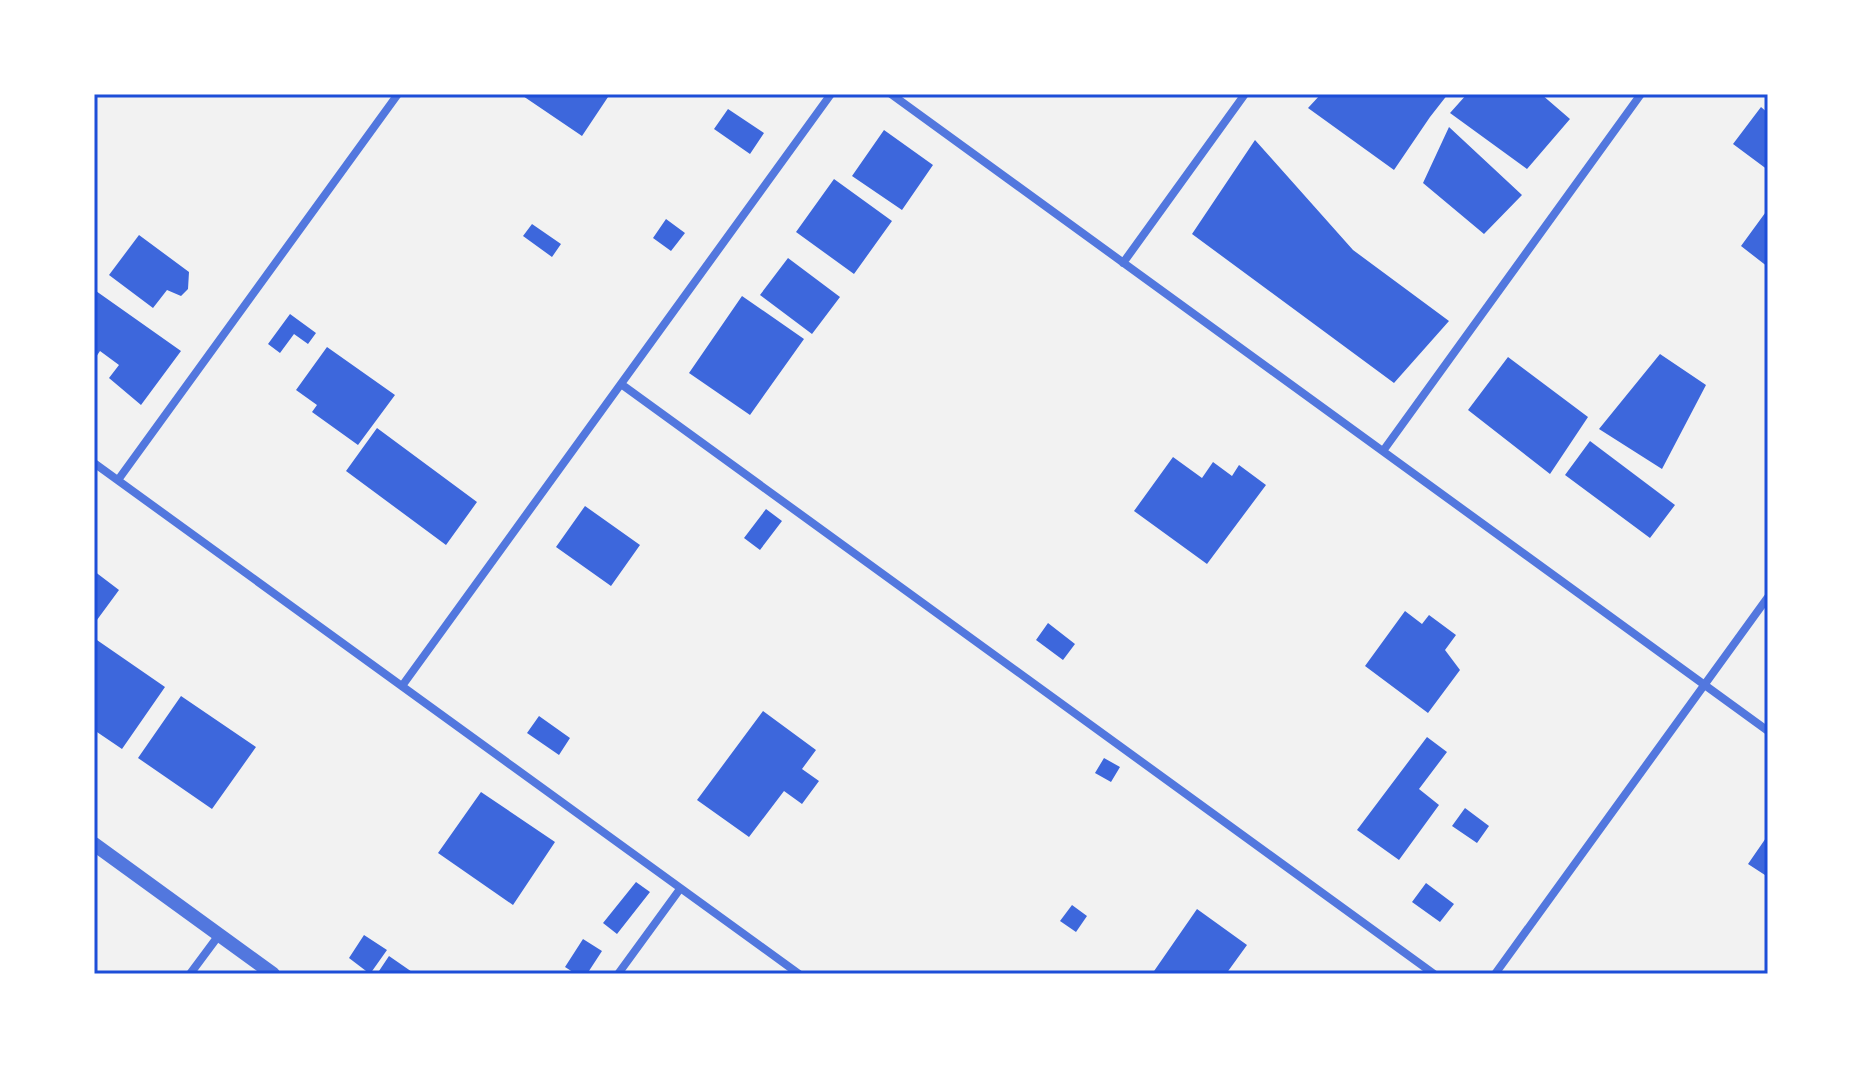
<svg xmlns="http://www.w3.org/2000/svg" width="1862" height="1068" font-family="Arial,sans-serif">
<style>
.building{fill:#3d67dc}
.lines{fill:none;stroke-linecap:round;stroke-linejoin:round}
.minor{stroke:#5277de;stroke-width:8}
.tertiary{stroke:#5277de;stroke-width:14}
.neatline{fill:none;stroke:#1d4ed8;stroke-width:3}
</style>
<rect width="100%" height="100%" fill="#f2f2f2"/>
<!-- building -->
<path class="building" d="M 520,94 L 610,94 L 582,136 Z
M 1321,94 L 1448,94 L 1430,117 L 1394,170 L 1308,108 Z
M 1467,94 L 1541,94 L 1570,119 L 1527,169 L 1450,113 Z
M 1761,107 L 1768,113 L 1768,170 L 1733,144 Z
M 728,109 L 764,133 L 750,154 L 714,129 Z
M 1449,127 L 1522,195 L 1484,234 L 1423,183 Z
M 884,130 L 933,165 L 902,210 L 852,176 Z
M 1255,140 L 1353,250 L 1449,321 L 1394,383 L 1192,234 Z
M 834,179 L 892,221 L 854,274 L 796,232 Z
M 1768,209 L 1768,267 L 1741,246 Z
M 666,219 L 685,233 L 671,251 L 653,238 Z
M 532,224 L 561,244 L 552,257 L 523,236 Z
M 139,235 L 189,272 L 188,289 L 181,296 L 167,290 L 153,308 L 109,275 Z
M 788,258 L 840,297 L 812,334 L 760,295 Z
M 96,291 L 181,351 L 141,405 L 109,378 L 119,365 L 100,351 L 94,360 L 94,294 Z
M 742,296 L 804,339 L 750,415 L 689,373 Z
M 290,314 L 316,333 L 308,344 L 294,334 L 280,353 L 268,344 Z
M 327,347 L 395,395 L 358,445 L 312,412 L 317,405 L 296,390 Z
M 1660,354 L 1706,385 L 1662,469 L 1599,429 Z
M 1508,357 L 1588,417 L 1550,474 L 1468,410 Z
M 377,428 L 477,502 L 446,545 L 346,471 Z
M 1590,441 L 1675,505 L 1650,538 L 1565,475 Z
M 1173,457 L 1202,478 L 1213,462 L 1232,476 L 1239,465 L 1266,485 L 1207,564 L 1134,511 Z
M 585,506 L 640,545 L 611,586 L 556,547 Z
M 766,509 L 782,521 L 760,550 L 744,538 Z
M 94,571 L 119,590 L 94,624 Z
M 1405,611 L 1422,624 L 1429,615 L 1456,635 L 1445,650 L 1460,670 L 1428,713 L 1365,666 Z
M 1048,623 L 1075,644 L 1063,660 L 1036,640 Z
M 94,638 L 165,687 L 122,749 L 94,730 Z
M 181,696 L 256,747 L 212,809 L 138,758 Z
M 763,711 L 816,750 L 802,769 L 819,781 L 802,804 L 784,791 L 749,837 L 697,800 Z
M 539,716 L 570,738 L 559,755 L 527,733 Z
M 1427,737 L 1447,752 L 1419,789 L 1439,805 L 1399,860 L 1357,830 Z
M 1104,758 L 1120,767 L 1111,782 L 1095,773 Z
M 481,792 L 555,842 L 513,905 L 438,853 Z
M 1465,808 L 1489,826 L 1477,843 L 1452,826 Z
M 1768,835 L 1768,877 L 1748,864 Z
M 636,882 L 650,892 L 617,934 L 603,923 Z
M 1426,883 L 1454,904 L 1440,922 L 1412,902 Z
M 1072,905 L 1087,916 L 1076,932 L 1060,921 Z
M 1197,909 L 1247,945 L 1226,974 L 1152,974 Z
M 364,935 L 387,950 L 370,974 L 349,958 Z
M 583,939 L 602,951 L 587,974 L 576,974 L 565,967 Z
M 389,956 L 415,974 L 377,974 Z"/>
<g class="lines">
<!-- minor -->
<path class="minor" d="M 891,94 L 1768,731
M 1123,263 L 1245,94
M 621,384 L 1434,974
M 1383,451 L 1641,94
M 94,463 L 799,974
M 118,480 L 398,94
M 402,686 L 831,94
M 190,974 L 219,935
M 618,974 L 680,889
M 1495,974 L 1768,597"/>
<!-- tertiary -->
<path class="tertiary" d="M 94,844 L 273,974"/>
</g>
<!-- border -->
<rect width="1862" height="1068" fill="none" stroke="#ffffff" stroke-width="192"/>
<rect x="96" y="96" width="1670" height="876" class="neatline"/>
</svg>
